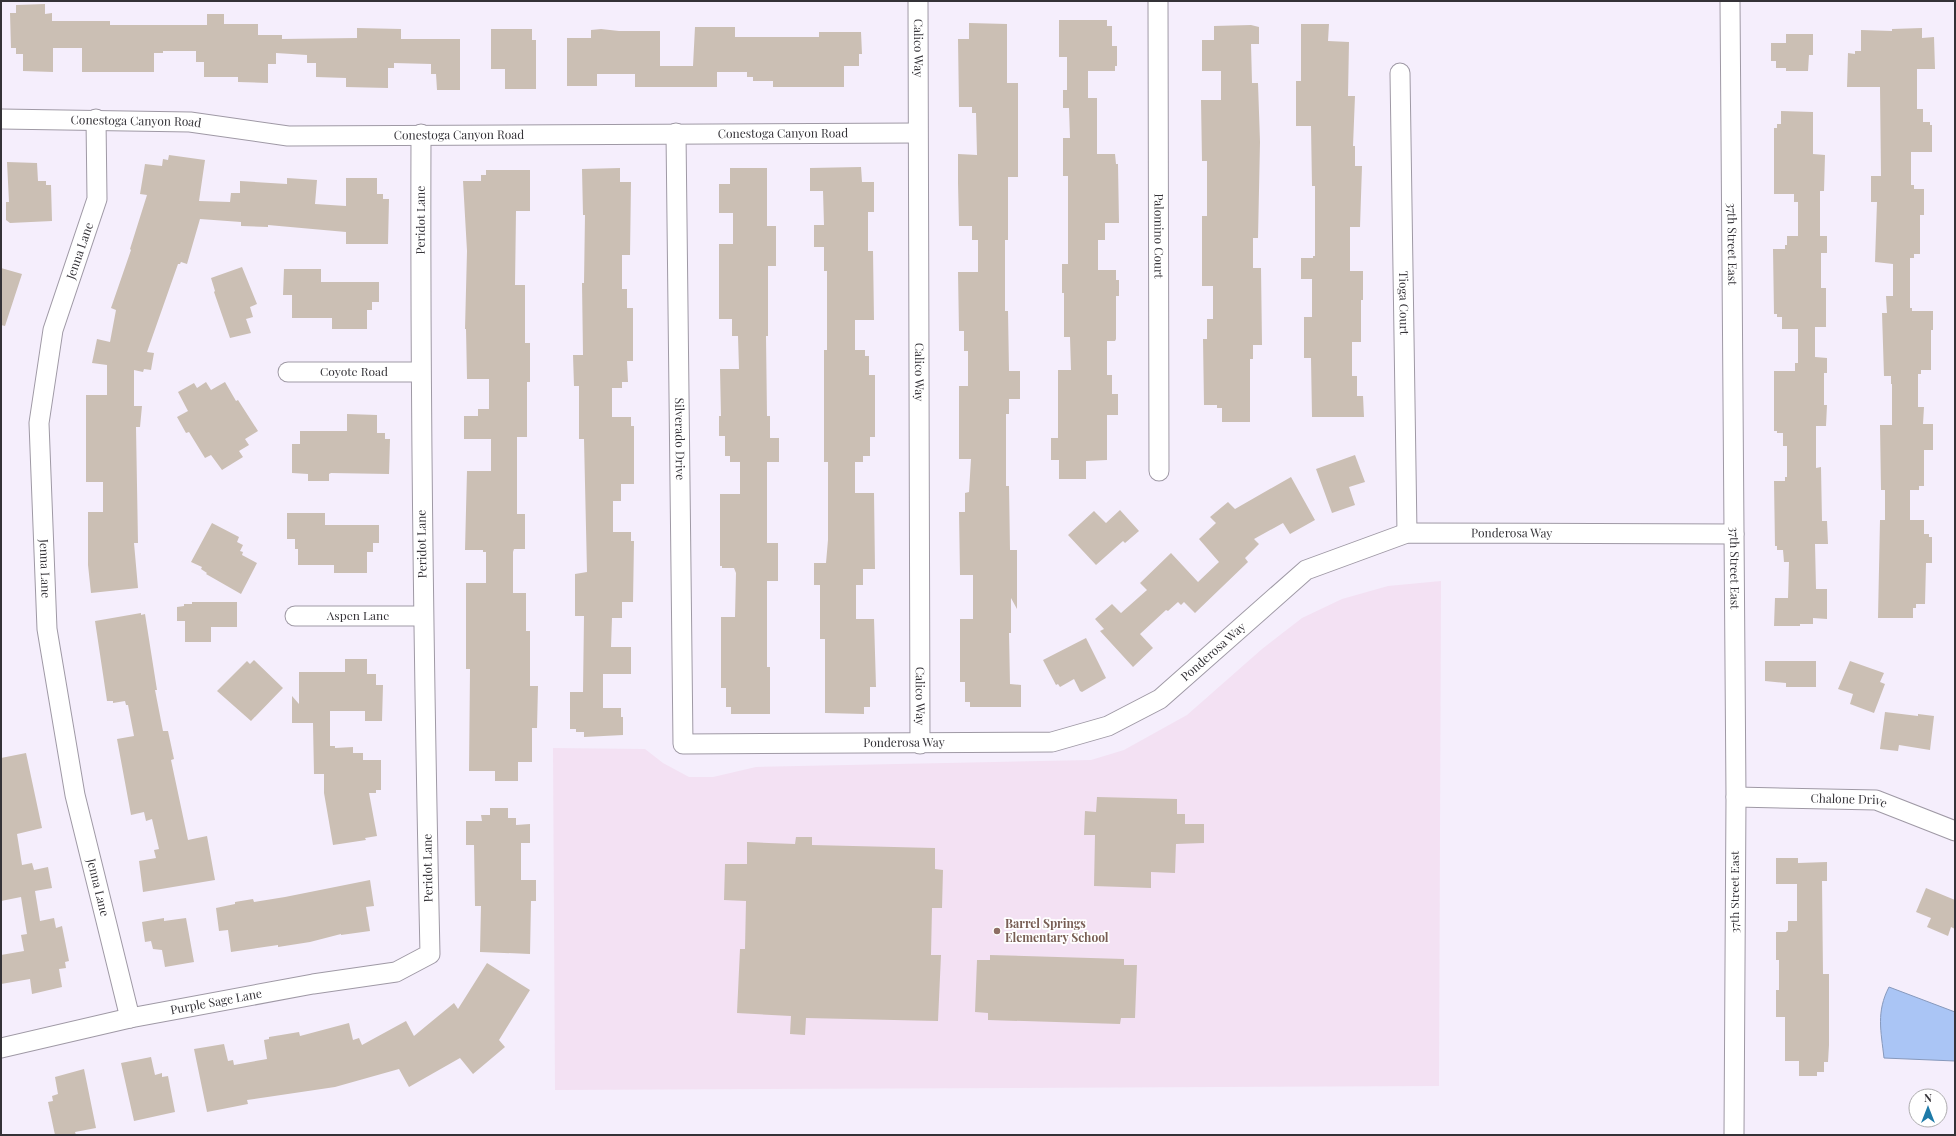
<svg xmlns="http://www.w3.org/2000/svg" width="1956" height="1136" font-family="'Playfair Display',serif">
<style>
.education{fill:#f3e1f3}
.water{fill:#aac5f5;stroke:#8799bc}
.building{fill:#cbbfb4}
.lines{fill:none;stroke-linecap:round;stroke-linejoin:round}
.minor-casing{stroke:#9f99a5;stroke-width:21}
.minor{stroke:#fff;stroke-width:19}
.education-dot{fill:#8d6e63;stroke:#fff;stroke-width:1.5}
.labels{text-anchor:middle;stroke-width:3.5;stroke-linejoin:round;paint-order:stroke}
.street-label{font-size:12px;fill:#343237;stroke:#fff}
.education-label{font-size:12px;font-weight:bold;fill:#785e54;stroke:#fff;text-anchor:start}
</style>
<rect width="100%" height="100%" fill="#f5eefc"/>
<!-- education -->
<path class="education" d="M 1441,581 L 1439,1086 L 555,1090 L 553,748 L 645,749 L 663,763 L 689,777 L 713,777 L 756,767 L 1091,760 L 1124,750 L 1187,715 L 1262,649 L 1302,618 L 1342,599 L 1388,586 Z"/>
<!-- water -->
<path class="water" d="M 1889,987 L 1955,1012 L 1955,1061 L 1884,1058 C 1881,1031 1876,1012 1889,987 Z"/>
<!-- building -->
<path class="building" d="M 45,4 L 45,14 L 52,13 L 52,21 L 110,21 L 110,25 L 207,25 L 207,14 L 224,14 L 224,24 L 258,24 L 258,35 L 282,35 L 282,39 L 357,38 L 357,28 L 401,29 L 401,39 L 460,39 L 460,90 L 437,90 L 436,74 L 431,74 L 431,64 L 394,63 L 394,68 L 388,68 L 388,88 L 346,87 L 346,78 L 316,77 L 316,63 L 307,63 L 307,55 L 276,53 L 276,64 L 268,64 L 268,83 L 238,82 L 238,77 L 204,77 L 204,62 L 196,62 L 196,51 L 163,51 L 163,53 L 154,53 L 154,72 L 82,72 L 82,48 L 53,48 L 53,72 L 23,71 L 23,54 L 16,54 L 16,48 L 11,48 L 10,13 L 16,13 L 16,5 Z
M 1059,20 L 1107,20 L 1107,26 L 1112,26 L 1112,46 L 1117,46 L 1117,66 L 1115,66 L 1115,71 L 1088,71 L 1088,98 L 1097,98 L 1097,154 L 1115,154 L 1116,164 L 1118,164 L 1119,223 L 1105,223 L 1105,240 L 1098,240 L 1098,270 L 1116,270 L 1116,280 L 1119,280 L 1119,296 L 1116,296 L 1116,339 L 1115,341 L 1107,341 L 1107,375 L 1112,375 L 1112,394 L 1118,394 L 1118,415 L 1107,415 L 1107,460 L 1086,461 L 1086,479 L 1059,479 L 1059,460 L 1051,460 L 1051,438 L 1058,438 L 1058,370 L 1071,370 L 1070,337 L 1064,337 L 1064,293 L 1062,293 L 1062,264 L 1068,264 L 1068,176 L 1063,176 L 1063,138 L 1070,138 L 1069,108 L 1063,108 L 1063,90 L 1067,90 L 1067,57 L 1059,57 Z
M 969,23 L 1007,24 L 1007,83 L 1018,83 L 1018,177 L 1008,177 L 1008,240 L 1005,240 L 1005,311 L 1008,311 L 1009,371 L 1020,371 L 1020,399 L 1009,399 L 1009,414 L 1006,414 L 1006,486 L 1009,486 L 1010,550 L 1017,550 L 1017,609 L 1011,598 L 1011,633 L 1009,633 L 1010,684 L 1021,685 L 1021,707 L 970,707 L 970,702 L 965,702 L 965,682 L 960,682 L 960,619 L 973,619 L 973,575 L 960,575 L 959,512 L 965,512 L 965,493 L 969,492 L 971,459 L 959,459 L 959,386 L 968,386 L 968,351 L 964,351 L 964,331 L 959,331 L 958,272 L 978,272 L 978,240 L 972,240 L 972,226 L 959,226 L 958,183 L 958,154 L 977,155 L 976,113 L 972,113 L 972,107 L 959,107 L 958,39 L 969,39 Z
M 1301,24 L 1329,24 L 1328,41 L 1349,42 L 1348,96 L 1355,96 L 1353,146 L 1355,146 L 1355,166 L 1362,166 L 1360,227 L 1350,227 L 1350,271 L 1363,271 L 1363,300 L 1361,300 L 1361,342 L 1352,342 L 1352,376 L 1357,376 L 1357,396 L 1363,396 L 1364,417 L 1312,417 L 1311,358 L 1304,358 L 1304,317 L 1312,317 L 1312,279 L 1301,279 L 1301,258 L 1313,258 L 1313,256 L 1315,256 L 1315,186 L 1312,186 L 1311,126 L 1296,126 L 1296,81 L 1301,81 Z
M 1251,25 L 1259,27 L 1259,44 L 1251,44 L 1252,83 L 1258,83 L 1260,142 L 1258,238 L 1253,238 L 1253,268 L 1261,268 L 1262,345 L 1253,345 L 1253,359 L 1250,359 L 1250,422 L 1222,422 L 1222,408 L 1217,408 L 1217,405 L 1204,405 L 1203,339 L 1207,339 L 1207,319 L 1213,319 L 1213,286 L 1202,286 L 1202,216 L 1207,216 L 1207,161 L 1202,161 L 1201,100 L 1221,100 L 1221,71 L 1202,71 L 1202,40 L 1214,40 L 1214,26 Z
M 695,27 L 735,27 L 735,37 L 819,37 L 819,32 L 861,32 L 862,54 L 859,54 L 859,66 L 844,66 L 844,87 L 773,87 L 773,81 L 753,81 L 753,77 L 747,77 L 747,72 L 717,72 L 717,87 L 635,87 L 635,74 L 597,74 L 597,86 L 567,86 L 567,38 L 591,38 L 591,30 L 601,29 L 619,31 L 660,31 L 660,66 L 693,66 Z
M 1922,28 L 1922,38 L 1934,37 L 1935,69 L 1917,69 L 1917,109 L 1923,109 L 1923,122 L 1930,122 L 1930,125 L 1932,125 L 1932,152 L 1911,152 L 1911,185 L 1914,185 L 1914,189 L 1924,189 L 1924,215 L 1920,215 L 1920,254 L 1914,254 L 1914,258 L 1910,258 L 1910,308 L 1912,308 L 1912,311 L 1933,311 L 1933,330 L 1931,330 L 1931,370 L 1921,370 L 1921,374 L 1918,374 L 1918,407 L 1924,407 L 1923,424 L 1933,424 L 1933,450 L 1924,450 L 1924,486 L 1919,486 L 1919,490 L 1910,490 L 1910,520 L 1924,520 L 1924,534 L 1929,534 L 1929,537 L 1932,537 L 1932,563 L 1926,563 L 1925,604 L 1916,604 L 1916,608 L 1913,608 L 1913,618 L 1878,618 L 1880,520 L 1885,520 L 1885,490 L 1881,490 L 1880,425 L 1892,425 L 1892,384 L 1891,384 L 1891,376 L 1884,376 L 1882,313 L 1887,313 L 1886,296 L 1893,296 L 1893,264 L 1875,262 L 1877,202 L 1871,202 L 1871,176 L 1881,176 L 1880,87 L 1847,87 L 1848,53 L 1855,54 L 1855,51 L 1861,51 L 1861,30 L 1892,31 L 1892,29 Z
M 491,29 L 532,29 L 532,40 L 536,40 L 536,89 L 505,89 L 505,69 L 491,69 Z
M 1786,34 L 1813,34 L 1813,55 L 1809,55 L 1808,71 L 1786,71 L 1786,68 L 1776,68 L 1776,61 L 1771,61 L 1771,43 L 1786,43 Z
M 1781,111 L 1813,112 L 1813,154 L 1825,155 L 1824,191 L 1820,191 L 1820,236 L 1827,236 L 1827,253 L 1821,253 L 1821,288 L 1826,288 L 1826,327 L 1815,327 L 1815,357 L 1827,358 L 1827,373 L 1824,373 L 1824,405 L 1827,405 L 1826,426 L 1816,426 L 1816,468 L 1821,467 L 1822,521 L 1827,521 L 1828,544 L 1815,544 L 1816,589 L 1827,589 L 1827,619 L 1813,618 L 1813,624 L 1800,624 L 1800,626 L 1774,626 L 1775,598 L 1788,598 L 1789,562 L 1784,562 L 1783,550 L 1777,550 L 1777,546 L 1775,546 L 1774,481 L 1785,481 L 1785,477 L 1787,477 L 1787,446 L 1783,446 L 1783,433 L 1777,433 L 1777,431 L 1774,431 L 1774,371 L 1795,371 L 1795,363 L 1798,363 L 1798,329 L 1782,329 L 1782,317 L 1777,317 L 1777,314 L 1774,314 L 1773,249 L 1785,249 L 1785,245 L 1787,245 L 1787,236 L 1798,236 L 1798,202 L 1794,202 L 1794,194 L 1774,194 L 1774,128 L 1777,128 L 1777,124 L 1781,124 Z
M 169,155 L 205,160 L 199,201 L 230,202 L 231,193 L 240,193 L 240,181 L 287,184 L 287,178 L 317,180 L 315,204 L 346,206 L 346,178 L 377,178 L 377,194 L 383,194 L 383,199 L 389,199 L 388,244 L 346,244 L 346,232 L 268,225 L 268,227 L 241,226 L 241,222 L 200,219 L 187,264 L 181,262 L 180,264 L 178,264 L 147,352 L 154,353 L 151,370 L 144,369 L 143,372 L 134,370 L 134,406 L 142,406 L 140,427 L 136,427 L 138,543 L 134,543 L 138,588 L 91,593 L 88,565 L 88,512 L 103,512 L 103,482 L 86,482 L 86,395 L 107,395 L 107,365 L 92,363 L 97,339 L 110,342 L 116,310 L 111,308 L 131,250 L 130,249 L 147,195 L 140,194 L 145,164 L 162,166 L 163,159 L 168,160 Z
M 7,162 L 37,163 L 38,181 L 46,181 L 46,185 L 51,185 L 52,221 L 10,223 L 6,220 L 6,202 L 9,202 Z
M 861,167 L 862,182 L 874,182 L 874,212 L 868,212 L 868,251 L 873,251 L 874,320 L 855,320 L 855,350 L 865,350 L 865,356 L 869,356 L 869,375 L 875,375 L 875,437 L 870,437 L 870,456 L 863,456 L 863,462 L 855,462 L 855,493 L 874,493 L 875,569 L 863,569 L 863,585 L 856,585 L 856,619 L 874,619 L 876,687 L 870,687 L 870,707 L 864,707 L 864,714 L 825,713 L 825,639 L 820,639 L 820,585 L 814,585 L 814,563 L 826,563 L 828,540 L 828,462 L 824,462 L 824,350 L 827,350 L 827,271 L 824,271 L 824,247 L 814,247 L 814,225 L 824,225 L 823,191 L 810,191 L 810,168 Z
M 620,168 L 620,182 L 631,182 L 630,255 L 622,255 L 622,289 L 627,289 L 627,308 L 633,308 L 633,361 L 627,361 L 628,382 L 622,382 L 622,388 L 612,388 L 612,417 L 631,417 L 631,426 L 634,426 L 634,484 L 621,484 L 621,501 L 613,501 L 613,532 L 631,532 L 631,541 L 634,541 L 633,602 L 622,602 L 622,618 L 612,618 L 611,647 L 631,647 L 631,674 L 603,674 L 603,708 L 621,708 L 621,717 L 623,717 L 623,735 L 584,737 L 584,732 L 576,732 L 576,729 L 570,729 L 570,692 L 583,692 L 584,616 L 575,616 L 575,574 L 587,572 L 584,439 L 579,439 L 579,386 L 574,386 L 573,355 L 583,355 L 582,283 L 584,283 L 585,215 L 583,215 L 582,169 Z
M 730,168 L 767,168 L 767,226 L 776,226 L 776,266 L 768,266 L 768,336 L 766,336 L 767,416 L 770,416 L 770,438 L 779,438 L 779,462 L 767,462 L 767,543 L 778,543 L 778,581 L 767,581 L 767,667 L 770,667 L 770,714 L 731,714 L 731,707 L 726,707 L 726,688 L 721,688 L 721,617 L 735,617 L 736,573 L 734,568 L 722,568 L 722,566 L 720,566 L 720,494 L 740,494 L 740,462 L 730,462 L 730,456 L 725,456 L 725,436 L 719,436 L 719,416 L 721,416 L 720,369 L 739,369 L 738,336 L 732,336 L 732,319 L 719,319 L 719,244 L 733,244 L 733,213 L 719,213 L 719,184 L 730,184 Z
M 486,170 L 530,170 L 530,211 L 516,211 L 515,285 L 525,285 L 525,343 L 530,343 L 530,382 L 527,382 L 527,437 L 517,437 L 517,514 L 525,514 L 525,549 L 514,549 L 513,552 L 513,593 L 526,593 L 526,631 L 530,631 L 530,686 L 538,686 L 537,728 L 532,728 L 532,762 L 518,762 L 518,781 L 495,781 L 495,771 L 469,771 L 470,669 L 466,669 L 466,583 L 486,583 L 486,552 L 483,552 L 483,550 L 465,550 L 467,471 L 491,471 L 491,439 L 464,439 L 464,416 L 478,416 L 478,409 L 489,409 L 489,379 L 467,379 L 466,329 L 465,329 L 467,251 L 463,181 L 481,181 L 481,175 L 486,175 Z
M 242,267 L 257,304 L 250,307 L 253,317 L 246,319 L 251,333 L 230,338 L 214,292 L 215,291 L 211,278 Z
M 1,268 L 22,274 L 5,326 L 1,325 Z
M 284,269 L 321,269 L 321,282 L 379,282 L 379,302 L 372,302 L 372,310 L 367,310 L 367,329 L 332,329 L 332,318 L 292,318 L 292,295 L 283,295 Z
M 206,382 L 211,390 L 225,382 L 236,401 L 238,400 L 258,431 L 245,439 L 249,445 L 239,451 L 243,457 L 222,470 L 211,455 L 205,458 L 189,432 L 186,433 L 177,417 L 188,411 L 178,392 L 194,383 L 197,388 Z
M 347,414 L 377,415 L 377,433 L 385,433 L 385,439 L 390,439 L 389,474 L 331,473 L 329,474 L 329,481 L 308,481 L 308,474 L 292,473 L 292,444 L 300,444 L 300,431 L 347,431 Z
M 1355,455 L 1365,482 L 1349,487 L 1355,505 L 1332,513 L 1316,469 Z
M 1291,477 L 1315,520 L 1290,534 L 1283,523 L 1254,539 L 1259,544 L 1245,558 L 1248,562 L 1195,613 L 1184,602 L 1181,605 L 1178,602 L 1168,611 L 1166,610 L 1140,634 L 1153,648 L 1133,667 L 1100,631 L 1104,629 L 1095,619 L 1112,604 L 1121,613 L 1147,590 L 1140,583 L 1171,553 L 1198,582 L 1219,562 L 1199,539 L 1216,523 L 1210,517 L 1228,502 L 1235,509 Z
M 1120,510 L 1139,531 L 1125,543 L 1123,541 L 1096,565 L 1068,535 L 1094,511 L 1106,523 Z
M 287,513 L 325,513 L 325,525 L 379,525 L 379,543 L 373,543 L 373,552 L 367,552 L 367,573 L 334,573 L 334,565 L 298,565 L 298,549 L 295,549 L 295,539 L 287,539 Z
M 212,523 L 239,537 L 237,542 L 243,545 L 240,551 L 243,552 L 242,555 L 257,563 L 241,594 L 206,574 L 207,573 L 201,569 L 202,567 L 191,562 Z
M 192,602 L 237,602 L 237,627 L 211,627 L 211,642 L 185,642 L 185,621 L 177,621 L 177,607 L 184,606 L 184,604 L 192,604 Z
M 141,613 L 141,615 L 145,614 L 157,690 L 155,690 L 163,731 L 168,731 L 174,759 L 171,760 L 188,840 L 207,836 L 215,880 L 143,892 L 139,861 L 156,858 L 154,850 L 159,849 L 152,819 L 146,821 L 144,812 L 131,815 L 117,739 L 134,736 L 128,705 L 126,705 L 125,701 L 113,703 L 113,701 L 107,701 L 95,621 Z
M 1086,638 L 1106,678 L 1082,692 L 1080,691 L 1074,679 L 1060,687 L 1058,684 L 1056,685 L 1043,660 Z
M 345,659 L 367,659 L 367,674 L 376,674 L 376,685 L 383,685 L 382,721 L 365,721 L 365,711 L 330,711 L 330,746 L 335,746 L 335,748 L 353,747 L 353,753 L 363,753 L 363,760 L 381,760 L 381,790 L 376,790 L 376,793 L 369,793 L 377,836 L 365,838 L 366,840 L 333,845 L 324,793 L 324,774 L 314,774 L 313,723 L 292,723 L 292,696 L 299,704 L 299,672 L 345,672 Z
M 254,660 L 283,688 L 251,721 L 217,691 L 247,661 L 250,664 Z
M 1765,661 L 1816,661 L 1816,687 L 1786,687 L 1786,683 L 1765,681 Z
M 1850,661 L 1884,673 L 1880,682 L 1885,684 L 1874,713 L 1850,704 L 1853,694 L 1838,689 Z
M 1885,712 L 1918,716 L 1918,714 L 1934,716 L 1930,750 L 1899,745 L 1898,751 L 1880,749 Z
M 26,753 L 42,828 L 17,834 L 22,865 L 32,863 L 34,870 L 48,867 L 52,888 L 35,891 L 40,921 L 54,918 L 56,928 L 62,926 L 69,961 L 65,962 L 66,968 L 59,969 L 62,987 L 32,994 L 30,979 L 1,984 L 1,955 L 24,951 L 21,935 L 27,934 L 21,897 L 1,901 L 1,758 Z
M 1097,797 L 1177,799 L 1177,814 L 1185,814 L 1185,824 L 1204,824 L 1204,843 L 1176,844 L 1175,873 L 1151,872 L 1151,888 L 1094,886 L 1095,835 L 1084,835 L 1085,811 L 1096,812 Z
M 490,808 L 508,808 L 508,818 L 516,818 L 516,825 L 530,824 L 530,843 L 521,843 L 521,880 L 536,880 L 536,901 L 531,901 L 530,954 L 480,952 L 481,906 L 475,906 L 474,845 L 466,845 L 466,821 L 482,821 L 481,815 L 490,815 Z
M 796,837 L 812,837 L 812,845 L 935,848 L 935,869 L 943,870 L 942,908 L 932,908 L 931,955 L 941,955 L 938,1021 L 806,1018 L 805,1035 L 790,1034 L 791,1016 L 737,1013 L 740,949 L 745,949 L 746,901 L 724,900 L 725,864 L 747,864 L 747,842 L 795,844 Z
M 1776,858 L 1798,858 L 1798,863 L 1827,862 L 1827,881 L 1822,881 L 1823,974 L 1829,974 L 1829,1045 L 1828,1062 L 1824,1062 L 1824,1072 L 1817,1072 L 1817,1076 L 1799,1076 L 1799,1061 L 1785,1061 L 1785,1017 L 1776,1017 L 1776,990 L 1779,990 L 1779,960 L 1776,960 L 1776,932 L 1786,932 L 1788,930 L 1788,921 L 1797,921 L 1797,884 L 1776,884 Z
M 370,880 L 374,906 L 366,907 L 370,931 L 341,935 L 341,934 L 310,942 L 278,947 L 278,945 L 231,952 L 228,930 L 219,931 L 216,908 L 235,904 L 235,902 L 253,899 L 254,902 L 285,897 Z
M 1926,888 L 1955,900 L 1955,929 L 1951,927 L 1948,936 L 1927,927 L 1931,918 L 1916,912 Z
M 164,918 L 164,921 L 186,918 L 194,962 L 165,967 L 162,950 L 153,949 L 151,941 L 145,942 L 142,922 Z
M 990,955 L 1124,959 L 1124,965 L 1137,965 L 1135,1018 L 1121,1018 L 1120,1024 L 988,1020 L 988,1013 L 975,1012 L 977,960 L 990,960 Z
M 487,963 L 530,990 L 499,1040 L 505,1047 L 473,1074 L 460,1058 L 409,1087 L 399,1069 L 335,1087 L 247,1100 L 248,1104 L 207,1112 L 194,1049 L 224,1044 L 228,1061 L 233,1060 L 234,1065 L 267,1059 L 264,1040 L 269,1039 L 269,1037 L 299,1032 L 300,1036 L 349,1023 L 353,1040 L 359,1038 L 362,1045 L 406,1021 L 414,1036 L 454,1003 L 458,1009 Z
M 151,1057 L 155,1075 L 162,1073 L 162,1077 L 168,1076 L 175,1112 L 134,1121 L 121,1063 Z
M 84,1069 L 96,1128 L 75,1132 L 76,1135 L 55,1135 L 48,1102 L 53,1101 L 52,1096 L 58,1094 L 55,1077 Z"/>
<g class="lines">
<defs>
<g id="minor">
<path id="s1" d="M 918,1 L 920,744"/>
<path id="s2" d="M 1158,1 L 1159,471"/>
<path id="s3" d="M 1730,1 L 1736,797 L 1734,1135"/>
<path id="s4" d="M 1400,73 L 1407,533"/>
<path id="s5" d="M 1,119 L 190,122 L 288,136 L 917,133"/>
<path id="s6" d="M 96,119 L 97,199 L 53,330 L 39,423 L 47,629 L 75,795 L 130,1018"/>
<path id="s7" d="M 676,133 L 683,744 L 1052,742 L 1108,726 L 1160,699 L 1306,570 L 1407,533 L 1734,534"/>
<path id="s8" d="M 288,372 L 420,372"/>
<path id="s9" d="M 295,616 L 422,616"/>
<path id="s10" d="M 1736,797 L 1876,800 L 1955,831"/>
<path id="s11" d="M 1,1048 L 130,1018 L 313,984 L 396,972 L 430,954 C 424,681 420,408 421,134"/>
</g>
</defs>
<!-- minor casing -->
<use href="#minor" class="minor-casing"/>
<!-- minor -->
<use href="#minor" class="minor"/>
</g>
<!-- markers -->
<circle class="education-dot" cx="997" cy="931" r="4"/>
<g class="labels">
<!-- street labels -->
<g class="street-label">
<text dy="4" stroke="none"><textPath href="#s1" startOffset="47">Calico Way</textPath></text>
<text dy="4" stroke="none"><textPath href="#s5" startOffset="135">Conestoga Canyon Road</textPath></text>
<text dy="4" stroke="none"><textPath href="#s5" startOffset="783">Conestoga Canyon Road</textPath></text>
<text dy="4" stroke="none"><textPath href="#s5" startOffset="459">Conestoga Canyon Road</textPath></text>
<text dy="4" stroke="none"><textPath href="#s11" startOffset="1175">Peridot Lane</textPath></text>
<text dy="4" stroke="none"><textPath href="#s2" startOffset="235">Palomino Court</textPath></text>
<text dy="4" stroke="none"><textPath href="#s3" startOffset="243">37th Street East</textPath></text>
<text transform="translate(80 251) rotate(-71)" y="4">Jenna Lane</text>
<text dy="4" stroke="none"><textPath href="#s4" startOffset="230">Tioga Court</textPath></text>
<text dy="4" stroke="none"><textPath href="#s8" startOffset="66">Coyote Road</textPath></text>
<text dy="4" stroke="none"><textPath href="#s1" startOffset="371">Calico Way</textPath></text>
<text dy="4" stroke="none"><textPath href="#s7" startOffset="306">Silverado Drive</textPath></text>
<text dy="4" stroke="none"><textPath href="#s7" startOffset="1504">Ponderosa Way</textPath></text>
<text transform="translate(422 544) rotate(-91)" y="4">Peridot Lane</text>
<text dy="4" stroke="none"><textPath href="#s3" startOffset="567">37th Street East</textPath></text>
<text dy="4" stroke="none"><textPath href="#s6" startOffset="458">Jenna Lane</textPath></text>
<text dy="4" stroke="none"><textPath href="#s9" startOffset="63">Aspen Lane</textPath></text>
<text dy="4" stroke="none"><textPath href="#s7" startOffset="1168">Ponderosa Way</textPath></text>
<text dy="4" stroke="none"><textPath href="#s1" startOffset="695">Calico Way</textPath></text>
<text dy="4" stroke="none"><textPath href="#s7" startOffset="832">Ponderosa Way</textPath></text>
<text dy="4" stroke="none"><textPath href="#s10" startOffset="113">Chalone Drive</textPath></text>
<text transform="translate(428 868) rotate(-91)" y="4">Peridot Lane</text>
<text dy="4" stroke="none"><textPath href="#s6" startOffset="782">Jenna Lane</textPath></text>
<text transform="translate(1735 892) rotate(-90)" y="4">37th Street East</text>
<text dy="4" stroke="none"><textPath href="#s11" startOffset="220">Purple Sage Lane</textPath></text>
</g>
<!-- education labels -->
<g class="education-label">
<text x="1005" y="928">Barrel Springs<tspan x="1005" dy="14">Elementary School</tspan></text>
</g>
</g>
<!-- border -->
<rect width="1956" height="1136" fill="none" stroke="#343237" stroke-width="4"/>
<!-- north arrow -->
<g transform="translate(1928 1108)"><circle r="19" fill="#ffffff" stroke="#aeadaf"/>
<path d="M0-3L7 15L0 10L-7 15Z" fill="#1e7aa8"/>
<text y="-6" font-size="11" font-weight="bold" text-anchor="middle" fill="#343237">N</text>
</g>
</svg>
